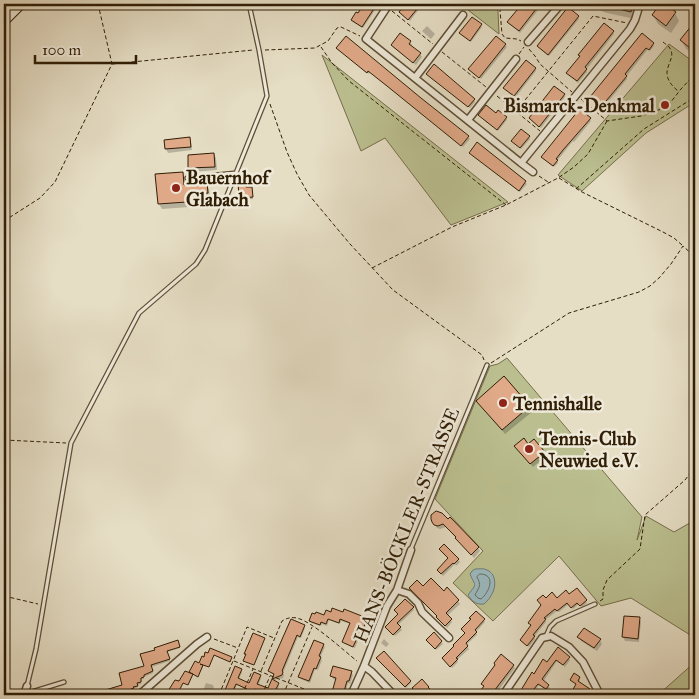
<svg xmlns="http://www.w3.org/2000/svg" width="699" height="699" font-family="'IM FELL Great Primer',serif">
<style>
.green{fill:#bbbf90;stroke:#766e4a}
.water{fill:#9bb9bf;stroke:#707b75}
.shadow{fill:#0003}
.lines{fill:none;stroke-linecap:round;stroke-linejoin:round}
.shore{stroke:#666c62;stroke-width:1}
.building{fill:#e0a988;stroke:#301e05}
.lane-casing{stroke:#5d4e35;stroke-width:5.5}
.street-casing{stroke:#5d4e35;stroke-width:9}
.secondary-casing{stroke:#301e05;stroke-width:11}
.path{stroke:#301e05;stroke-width:1;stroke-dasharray:4 2.5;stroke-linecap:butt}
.lane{stroke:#eee9d9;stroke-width:3}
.street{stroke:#eee9d9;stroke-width:6}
.secondary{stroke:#eee9d9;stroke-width:9}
.poi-dot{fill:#8f2418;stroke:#eee9d9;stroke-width:2}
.labels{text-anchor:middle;stroke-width:5;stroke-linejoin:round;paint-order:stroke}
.poi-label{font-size:19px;font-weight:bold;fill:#301e05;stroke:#eee9d9;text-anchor:start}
.street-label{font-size:19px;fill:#301e05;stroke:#eee9d9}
</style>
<rect width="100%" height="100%" fill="#e5ddc4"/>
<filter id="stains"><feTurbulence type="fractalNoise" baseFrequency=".004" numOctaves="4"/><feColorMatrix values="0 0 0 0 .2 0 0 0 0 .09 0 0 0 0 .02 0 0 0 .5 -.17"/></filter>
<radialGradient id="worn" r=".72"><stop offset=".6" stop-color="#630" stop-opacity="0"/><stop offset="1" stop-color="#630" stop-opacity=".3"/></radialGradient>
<!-- green -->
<path class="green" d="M 472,4 L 491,4 L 498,11 L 499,34 L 468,10 Z
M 669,44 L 695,63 L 695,102 L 646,133 L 582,191 L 558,175 Z
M 322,55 L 332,63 L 508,202 L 451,225 L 385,138 L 361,151 Z
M 507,358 L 642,517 L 637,540 L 646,516 L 674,532 L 695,520 L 695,638 L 631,598 L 601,606 L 559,556 L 493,621 L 453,583 L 483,551 L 435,499 L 490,366 L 498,364 Z
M 695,662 L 695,695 L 658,695 Z"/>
<!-- water -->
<path class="water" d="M 475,569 C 479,569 484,568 487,570 C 490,571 491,573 493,575 C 498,586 492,597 484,604 C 476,605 472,601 468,595 C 478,582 475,587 470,574 L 472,571 Z"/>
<!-- shadow -->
<path class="shadow" d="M 365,4 L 379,4 L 363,28 L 353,22 L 352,20 L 358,14 Z
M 407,4 L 423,4 L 410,21 L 400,12 Z
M 497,4 L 508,4 L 506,7 L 503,4 L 501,7 Z
M 525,4 L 543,4 L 520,33 L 509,22 Z
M 583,4 L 639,4 L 635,19 L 607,13 Z
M 662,4 L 675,13 L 679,21 L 671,33 L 658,24 L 653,15 Z
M 578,17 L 579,19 L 549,56 L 540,49 L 539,47 Z
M 481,25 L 482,27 L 471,42 L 462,35 Z
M 427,26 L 435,34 L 431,39 L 422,31 Z
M 692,27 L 695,30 L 695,55 L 686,49 L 682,41 Z
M 613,32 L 614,34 L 586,70 L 587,72 L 578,83 L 569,75 L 568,73 Z
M 400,34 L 410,42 L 412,45 L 411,47 L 420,54 L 422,57 L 416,65 L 394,48 L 392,45 Z
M 642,35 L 654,46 L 650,51 L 648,49 L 626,77 L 627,79 L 603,108 L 591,98 Z
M 496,37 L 507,47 L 481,79 L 471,71 Z
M 339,50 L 468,137 L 470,139 L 463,147 L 370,72 L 369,74 Z
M 535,69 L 536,71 L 515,98 L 506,90 L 505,88 Z
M 428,74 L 474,100 L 475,102 L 470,108 Z
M 564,95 L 565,97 L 541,128 L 532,121 Z
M 582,108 L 588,112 L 589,114 L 587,117 L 591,121 L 574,142 L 573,141 L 557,161 L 558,163 L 554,167 L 542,157 Z
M 480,115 L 496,115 L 506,118 L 507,120 L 498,131 L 488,122 L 487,123 Z
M 529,137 L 530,139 L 521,149 L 512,141 Z
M 189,138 L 191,142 L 192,150 L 168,153 L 166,149 L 165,141 Z
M 214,154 L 216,158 L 217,170 L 192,172 L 190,168 L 189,156 Z
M 472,155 L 525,182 L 527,184 L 520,192 Z
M 182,173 L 185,178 L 185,186 L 206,184 L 209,189 L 210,198 L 188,200 L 189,207 L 162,209 L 159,204 L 157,175 Z
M 245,183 L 246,188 L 252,188 L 253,190 L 253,199 L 242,200 L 240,198 Z
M 481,406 L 529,406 L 532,412 L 505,434 Z
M 528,445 L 544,452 L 546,456 L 533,467 L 518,450 Z
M 450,519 L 478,548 L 480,551 L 474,558 L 446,527 L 440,529 L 437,528 L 433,522 L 447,521 Z
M 444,546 L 460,562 L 456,566 L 455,564 L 443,576 L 440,572 L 449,559 Z
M 423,588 L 444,592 L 447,589 L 458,601 L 460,604 L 447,616 L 452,622 L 447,628 L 439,620 L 437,617 L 438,616 Z
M 569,596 L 586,601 L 587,603 L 582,607 L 579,604 L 573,609 L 569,604 L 559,612 L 557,611 L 545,620 L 546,622 L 534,637 L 535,639 L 529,647 L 522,642 L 532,626 L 529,623 L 545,599 L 556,600 Z
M 413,608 L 414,610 L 398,625 L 402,630 L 395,636 L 388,629 Z
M 476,612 L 485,622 L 476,632 L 477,635 L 466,645 L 469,649 L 457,660 L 458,662 L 452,668 L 445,661 L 466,634 L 462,630 L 472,620 Z
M 325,616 L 372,621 L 373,623 L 371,627 L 366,625 L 361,639 L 359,638 L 355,648 L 345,644 L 343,642 L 351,624 L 341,621 L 340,624 L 329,620 L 327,626 L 322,624 L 321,626 L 311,623 L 310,620 Z
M 639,618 L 641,622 L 639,642 L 625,641 L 623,637 Z
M 292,621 L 304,626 L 305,628 L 301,638 L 298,637 L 283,673 L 284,675 L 283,678 L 274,680 L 273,679 L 275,675 L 271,673 L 270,671 Z
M 579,637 L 600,640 L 602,644 L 597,651 L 581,641 Z
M 384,639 L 389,644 L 386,647 L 381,643 Z
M 429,642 L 441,642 L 443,644 L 436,650 Z
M 179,644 L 180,648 L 167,652 L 170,661 L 151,667 L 153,673 L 144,677 L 144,679 L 142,679 L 141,684 L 137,685 L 138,687 L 133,689 L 134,690 L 131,691 L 132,694 L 127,695 L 103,695 L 102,692 L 124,686 L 146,667 L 142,655 Z
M 323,645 L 325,647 L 320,658 L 322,660 L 318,670 L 315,669 L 310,683 L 301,679 L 300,677 Z
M 211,649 L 231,658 L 230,662 L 214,655 L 209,667 L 201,664 L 203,667 L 198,676 L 191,673 L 192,676 L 188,685 L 183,683 L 178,695 L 172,693 L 171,695 L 163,695 L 165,691 L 169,693 L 175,681 L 179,683 L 192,675 L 190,672 L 200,665 L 209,655 Z
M 558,649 L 570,660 L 565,667 L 557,661 L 543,682 L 550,688 L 548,691 L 539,685 L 532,695 L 519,695 L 532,674 L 534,675 L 547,663 Z
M 379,660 L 410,681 L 411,683 L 406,688 Z
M 513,666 L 515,668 L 495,695 L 479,695 L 485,687 L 482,684 Z
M 236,668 L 241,670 L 242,672 L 239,679 L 250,685 L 260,676 L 261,678 L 258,686 L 269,690 L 278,684 L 279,686 L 276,693 L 282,695 L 245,695 L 248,690 L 237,685 L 233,695 L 224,695 Z
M 351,672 L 353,675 L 350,684 L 348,683 L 345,695 L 335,695 L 333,692 L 336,680 L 333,679 L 332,676 Z
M 579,678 L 580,680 L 578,683 L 589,690 L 590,692 L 588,695 L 571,695 L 577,685 L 571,680 Z
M 206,683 L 213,685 L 214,688 L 211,695 L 197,695 L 198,692 L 202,693 Z
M 291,689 L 296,691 L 297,693 L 296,695 L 288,695 Z
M 368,689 L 377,693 L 378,695 L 366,695 Z
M 620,691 L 624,695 L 615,695 Z"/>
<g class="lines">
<!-- shore -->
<path class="shore" d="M 480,574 C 497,574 489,593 481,599 L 478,598 L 475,595 C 479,587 482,586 477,577 Z"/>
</g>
<!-- building -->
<path class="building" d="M 364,4 L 377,4 L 362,27 L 351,20 L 356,12 L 358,13 Z
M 405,4 L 410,4 L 417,9 L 408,20 L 399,12 Z
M 522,4 L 540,4 L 519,31 L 507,22 Z
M 606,4 L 633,4 L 631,12 L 606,6 Z
M 660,4 L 665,4 L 676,12 L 666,26 L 652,15 Z
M 568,7 L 579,16 L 548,55 L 537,46 Z
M 472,17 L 482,24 L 470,41 L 459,33 Z
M 604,23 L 614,31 L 585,67 L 587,69 L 577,81 L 566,73 L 580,56 L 578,55 Z
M 692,25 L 695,28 L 695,52 L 680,40 Z
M 400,33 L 411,41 L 409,44 L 421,53 L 413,63 L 391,45 Z
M 642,33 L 654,43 L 649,50 L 646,48 L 625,74 L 627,76 L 601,107 L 590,97 Z
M 346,36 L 421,98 L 469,136 L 461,146 L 387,86 L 368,71 L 367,73 L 336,48 Z
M 496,36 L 506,44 L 479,78 L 468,69 Z
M 526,60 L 536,68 L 514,96 L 503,88 Z
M 434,64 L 475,99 L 468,107 L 426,74 Z
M 554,86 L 565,94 L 539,127 L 529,118 Z
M 486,105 L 496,113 L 498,110 L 507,117 L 497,130 L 478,115 Z
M 582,106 L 588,111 L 586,114 L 591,118 L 563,150 L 556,159 L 558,160 L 553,166 L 541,157 Z
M 521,129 L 530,136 L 520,148 L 511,141 Z
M 190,137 L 191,147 L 165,149 L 164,140 Z
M 477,142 L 526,181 L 519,191 L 469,153 Z
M 214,153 L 215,167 L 188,168 L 188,155 Z
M 183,172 L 184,185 L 207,183 L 208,193 L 186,195 L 187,202 L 158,204 L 155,174 Z
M 246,181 L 246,187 L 252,187 L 253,197 L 239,198 L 238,182 Z
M 504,376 L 530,406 L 502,430 L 476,401 Z
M 524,438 L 528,444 L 534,439 L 545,452 L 530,464 L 514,446 Z
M 436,511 L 442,513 L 448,519 L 450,517 L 479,547 L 471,555 L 455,538 L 456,537 L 443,524 L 438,526 L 434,525 L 432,522 L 431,519 L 431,515 Z
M 444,544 L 459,559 L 454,564 L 453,563 L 441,574 L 437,570 L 448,558 L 439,549 Z
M 431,578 L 444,591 L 447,587 L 459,600 L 446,613 L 452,619 L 445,626 L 436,617 L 437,616 L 409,588 L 417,580 L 423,586 Z
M 577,588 L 587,600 L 580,606 L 577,603 L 571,608 L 567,603 L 557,611 L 555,609 L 544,618 L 546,619 L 533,635 L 535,636 L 527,646 L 520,640 L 531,625 L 528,623 L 541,605 L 537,600 L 543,595 L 546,598 L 552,592 L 557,598 L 566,590 L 569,594 Z
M 405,599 L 414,607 L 397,623 L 401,627 L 393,635 L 385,627 L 398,614 L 394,610 Z
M 332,608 L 343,612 L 344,609 L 372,620 L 370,626 L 365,624 L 360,637 L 358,636 L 353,647 L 342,642 L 350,623 L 340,619 L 339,623 L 328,619 L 326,624 L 321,622 L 320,625 L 309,621 L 312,613 L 315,614 L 316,612 L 324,615 L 326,610 L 331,612 Z
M 476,611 L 485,619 L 475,630 L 477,632 L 466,643 L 468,646 L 456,658 L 458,659 L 450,667 L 442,658 L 454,646 L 453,645 L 465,633 L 461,629 L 471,619 L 469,618 Z
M 624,616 L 640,617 L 638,639 L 622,637 Z
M 291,619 L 305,625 L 300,637 L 297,635 L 282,671 L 283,672 L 282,675 L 272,679 L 274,674 L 268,671 Z
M 584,628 L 601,639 L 594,648 L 577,637 Z
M 434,632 L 442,641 L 435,649 L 426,640 Z
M 253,633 L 265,638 L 254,665 L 243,661 L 246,654 L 244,654 Z
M 178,640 L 180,647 L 167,651 L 170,659 L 151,665 L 153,671 L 144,675 L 144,677 L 141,678 L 141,682 L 137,683 L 138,686 L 133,687 L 134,688 L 131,689 L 132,692 L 121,695 L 92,695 L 92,694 L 122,685 L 119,673 L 144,666 L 140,654 L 155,650 L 154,648 Z
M 314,640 L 324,644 L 319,656 L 321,657 L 316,669 L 314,668 L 309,681 L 298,677 Z
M 558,647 L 570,657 L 563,665 L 556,660 L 542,679 L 549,685 L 546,689 L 538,684 L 529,695 L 518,695 L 532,672 L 534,674 L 543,659 L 547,662 Z
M 210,648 L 232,657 L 230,662 L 214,655 L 209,667 L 200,664 L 203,665 L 198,677 L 189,672 L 195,661 L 199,663 L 202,656 L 204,657 L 205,652 L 208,653 Z
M 384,651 L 411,681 L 405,687 L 376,658 Z
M 501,654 L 514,665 L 491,695 L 477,695 L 484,686 L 481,684 L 495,665 L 494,663 Z
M 235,666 L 242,669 L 238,678 L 249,683 L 254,672 L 261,675 L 257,684 L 268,688 L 272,679 L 279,683 L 275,691 L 284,695 L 265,695 L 266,694 L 255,689 L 253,695 L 244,695 L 247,689 L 236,684 L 231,695 L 223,695 Z
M 333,666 L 352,671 L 349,681 L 347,681 L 343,695 L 332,692 L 336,678 L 330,676 Z
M 185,671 L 193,674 L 188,685 L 183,683 L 177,695 L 168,691 L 175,680 L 179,681 Z
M 574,673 L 580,677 L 578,681 L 590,689 L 586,695 L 570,695 L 576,684 L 570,680 Z
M 422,679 L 429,687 L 428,687 L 435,695 L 419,695 L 412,688 Z"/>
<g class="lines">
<defs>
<path id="lane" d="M 187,178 L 236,173
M 411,549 L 487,365
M 546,636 L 550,627 L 556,621 L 595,604
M 27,686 L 36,649 L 71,443 L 139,313 L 196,264 L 205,250 L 267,96 L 259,50 L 249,4
M 25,694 L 64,682"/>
<path id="street" d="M 389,4 L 366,39 L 521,163 L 630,29 L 635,20 L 640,4
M 693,4 L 695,5
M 528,42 L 561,4
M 415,78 L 463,15
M 468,120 L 516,59
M 521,163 L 533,172
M 397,590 L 409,594 L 418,603 L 422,612 L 449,638
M 364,666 L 372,672 L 394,695
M 24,695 L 27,686
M 139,695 L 197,644 L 207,637
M 351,695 L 364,666 L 387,606 L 397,590 L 411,550
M 503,695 L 542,638 L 551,636 L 569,647 L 583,662 L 598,691 L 597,695"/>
<path id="secondary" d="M 4,21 L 21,4"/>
</defs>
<!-- lane casing -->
<use href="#lane" class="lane-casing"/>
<!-- street casing -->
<use href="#street" class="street-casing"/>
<!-- secondary casing -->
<use href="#secondary" class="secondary-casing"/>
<!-- path -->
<path class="path" d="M 494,4 L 500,10 L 502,34 L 505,38 L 517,39 L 521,41
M 466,10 L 470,4
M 392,11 L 433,44
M 663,42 C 665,44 668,45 669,47 C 680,61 653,70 678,91
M 321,47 L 332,63 L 349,81 L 506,205
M 529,49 L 535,56 L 540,64 L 572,92
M 265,50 L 315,48 L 328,41 L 337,28 L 341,27 L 360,36
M 442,52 L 486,87
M 519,54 L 524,47
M 112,64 L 253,50
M 497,96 L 540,131
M 581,99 L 607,121 L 641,116 L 667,107 L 681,89 L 695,74
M 270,104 L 287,152 L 297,174 L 309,195 L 350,244 L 393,290 L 482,355 L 484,360
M 517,110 L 593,16 L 627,23
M 539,176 L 548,182
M 559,178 L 582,192 L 663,232 L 674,238 L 682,245
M 576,189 L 644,129 L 695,97
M 4,221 L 40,198 L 55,182 L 112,64 L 98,4
M 372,268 L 452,227 L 506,205 L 558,178 L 574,167 L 588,154 L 607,121
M 491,363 L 569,313 L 639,292 L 650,286 L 659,278 L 671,264 L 683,246 L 695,257
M 4,440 L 66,443
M 4,596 L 38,604
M 600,601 L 603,599 L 603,590 L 607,580 L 640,549 L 645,515 L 685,480 L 695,467
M 214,639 L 238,648
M 234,661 L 319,695
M 261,671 L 282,621 C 287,618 291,617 297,618 C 313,622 343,650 357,661
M 219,695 L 247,627 L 274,638
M 242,695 L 253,669
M 262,695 L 270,676
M 283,695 L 312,627
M 302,695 L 304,690"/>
<!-- lane -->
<use href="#lane" class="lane"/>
<!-- street -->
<use href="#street" class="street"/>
<!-- secondary -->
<use href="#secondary" class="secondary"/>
</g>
<!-- markers -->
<g class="poi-dot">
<circle cx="665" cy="105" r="5"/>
<circle cx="176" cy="188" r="5"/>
<circle cx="503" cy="403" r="5"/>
<circle cx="529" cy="449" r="5"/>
</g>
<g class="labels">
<!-- poi labels -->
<g class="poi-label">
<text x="655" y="112" text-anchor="end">Bismarck-Denkmal</text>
<text x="186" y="184">Bauernhof<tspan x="186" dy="22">Glabach</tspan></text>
<text x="513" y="410">Tennishalle</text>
<text x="539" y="445">Tennis-Club<tspan x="539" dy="22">Neuwied e.V.</tspan></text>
</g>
<!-- street labels -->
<g class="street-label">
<text transform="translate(406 525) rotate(-68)" y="7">HANS-BÖCKLER-STRASSE</text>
</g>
</g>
<!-- margin -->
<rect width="699" height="699" fill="none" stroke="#e5ddc4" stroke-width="20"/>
<rect x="5" y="5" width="689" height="689" fill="none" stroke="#301e05" stroke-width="2.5"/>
<rect x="10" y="10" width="679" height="679" fill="none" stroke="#301e05"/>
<!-- scale -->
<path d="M35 55v8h101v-8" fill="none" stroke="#301e05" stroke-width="2.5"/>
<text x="42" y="55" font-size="15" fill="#301e05" stroke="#eee9d9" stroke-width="4" paint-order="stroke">100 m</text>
<rect width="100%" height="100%" filter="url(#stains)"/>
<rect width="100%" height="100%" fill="url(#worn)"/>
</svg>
